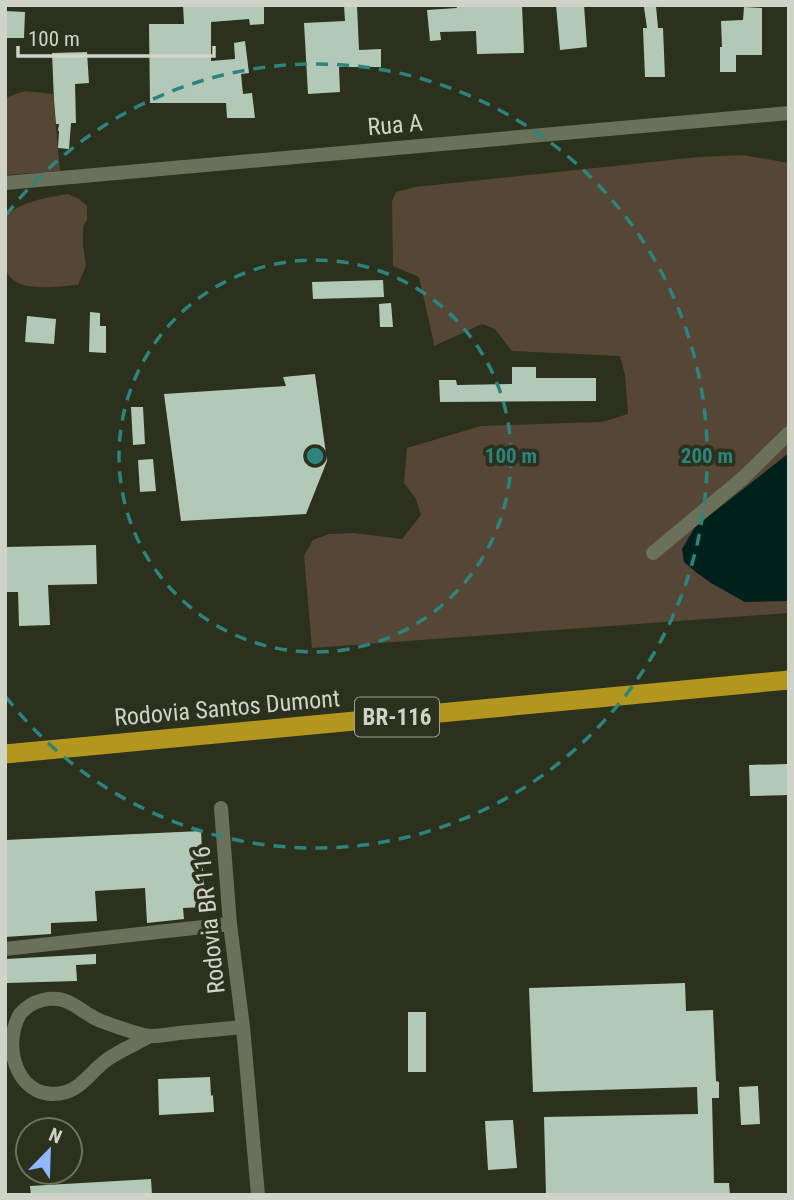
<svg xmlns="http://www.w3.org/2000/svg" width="794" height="1200" font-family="'Roboto Condensed',sans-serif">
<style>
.green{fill:#564635}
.water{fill:#00211b}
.building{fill:#b3c9b7}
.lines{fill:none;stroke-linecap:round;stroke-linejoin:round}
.minor{stroke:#69715a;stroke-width:14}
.highway{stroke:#b3961e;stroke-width:19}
.ring{fill:none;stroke:#2c847c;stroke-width:3.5;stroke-dasharray:12 9}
.labels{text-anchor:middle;stroke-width:7;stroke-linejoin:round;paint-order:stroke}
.shield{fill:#2b311d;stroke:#9ea395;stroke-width:2}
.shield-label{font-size:23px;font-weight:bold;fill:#d0d4c8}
.street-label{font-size:24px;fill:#d0d4c8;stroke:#2b311d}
.centre{fill:#2c847c;stroke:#2b311d;stroke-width:3.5}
.ring-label{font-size:21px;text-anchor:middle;font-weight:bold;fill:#2c847c;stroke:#2b311d;stroke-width:7;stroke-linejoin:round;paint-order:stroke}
</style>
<rect width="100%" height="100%" fill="#2b311d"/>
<!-- green -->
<path class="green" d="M 25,91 L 53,94 L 60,171 L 5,175 L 5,98 Z
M 743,155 L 789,163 L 789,613 L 312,648 L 304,556 L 313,540 L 329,534 L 353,533 L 402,539 L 421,515 L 416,499 L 404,483 L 407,448 L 481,426 L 602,422 L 628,414 L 625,375 L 620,356 L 512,351 L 495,329 L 482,324 L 434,346 L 433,339 L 419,277 L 393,266 L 392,201 L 396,192 L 415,187 L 699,157 Z
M 68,194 L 79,199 L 87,206 L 87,220 L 83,226 L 83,245 L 86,266 L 78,285 C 58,286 17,294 7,272 C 2,262 5,230 5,217 C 21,201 46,198 68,194 Z"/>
<!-- water -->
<path class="water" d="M 789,453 L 789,601 L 745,602 L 711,583 L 697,573 L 684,562 L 682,549 L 695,527 Z"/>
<!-- building -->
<path class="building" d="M 183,5 L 264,5 L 264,24 L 250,25 L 249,19 L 211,22 L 211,61 L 235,59 L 234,43 L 245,41 L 249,73 L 241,74 L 243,94 L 252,93 L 255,118 L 227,118 L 226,103 L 150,103 L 149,24 L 184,24 Z
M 344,5 L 357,5 L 359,50 L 381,49 L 381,67 L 339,67 L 340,92 L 308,94 L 304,23 L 345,21 Z
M 456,5 L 522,5 L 524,53 L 477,54 L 476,31 L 440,32 L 441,40 L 430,41 L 427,10 L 457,8 Z
M 556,5 L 584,5 L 587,47 L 560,50 Z
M 656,6 L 658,28 L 663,28 L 665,77 L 645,77 L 643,28 L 647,28 L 644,7 Z
M 744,7 L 762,8 L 762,55 L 736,55 L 736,72 L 720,72 L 720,47 L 722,47 L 721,21 L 743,20 Z
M 5,11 L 25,12 L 24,38 L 5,38 Z
M 87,52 L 89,83 L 75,84 L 76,123 L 71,123 L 69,149 L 58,148 L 59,131 L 58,131 L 59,124 L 56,124 L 54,100 L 52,53 Z
M 383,280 L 384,297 L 313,299 L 312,282 Z
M 391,303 L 393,327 L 380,327 L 379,304 Z
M 90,312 L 100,313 L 100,326 L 106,326 L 106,353 L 89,352 Z
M 27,316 L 56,319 L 54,344 L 25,342 Z
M 512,367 L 536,367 L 536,378 L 596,378 L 596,401 L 440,402 L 439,380 L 456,380 L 457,385 L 512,384 Z
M 315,374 L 327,461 L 306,514 L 181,521 L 164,394 L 286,386 L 283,377 Z
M 131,407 L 143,407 L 145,444 L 133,445 Z
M 153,459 L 156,491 L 140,492 L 138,460 Z
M 96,545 L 97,584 L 48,585 L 50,625 L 19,626 L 18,592 L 5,592 L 5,547 Z
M 788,764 L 789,795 L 750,796 L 749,765 Z
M 201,831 L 205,907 L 183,908 L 184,919 L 147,923 L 145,888 L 95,891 L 97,921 L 51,923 L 51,934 L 5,937 L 5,840 Z
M 96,954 L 96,964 L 76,965 L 77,981 L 7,983 L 6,959 Z
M 685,983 L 686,1011 L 713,1010 L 716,1081 L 719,1082 L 719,1098 L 712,1098 L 714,1183 L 729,1183 L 730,1195 L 546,1195 L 544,1117 L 698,1114 L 697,1087 L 533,1092 L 529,988 Z
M 408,1012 L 426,1012 L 426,1072 L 408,1072 Z
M 210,1077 L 211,1096 L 213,1095 L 214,1112 L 159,1115 L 158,1079 Z
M 758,1086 L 760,1124 L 741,1125 L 739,1087 Z
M 513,1120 L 517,1168 L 488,1170 L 485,1121 Z
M 151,1179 L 152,1195 L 31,1195 L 30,1186 Z"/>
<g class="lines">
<!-- minor -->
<path class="minor" d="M 5,183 L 789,113
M 653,553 L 743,478 L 789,433
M 221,808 L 230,924 L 243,1027 L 258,1195
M 5,949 L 230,924
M 150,1036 C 136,1044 121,1050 108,1059 C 93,1069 83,1087 66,1092 C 20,1105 0,1049 20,1014 C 26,1007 34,1002 43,1000 C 70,994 79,1012 101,1021 C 112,1025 141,1036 152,1036 C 161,1036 170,1034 179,1033 C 200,1031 221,1029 243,1027"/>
<!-- highway -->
<path class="highway" d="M 5,754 L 789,680"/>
</g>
<!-- distance rings -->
<g class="ring">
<circle cx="315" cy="456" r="196"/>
<path d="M6 215A392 392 0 1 1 6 697"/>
</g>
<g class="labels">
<!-- shield labels -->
<rect class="shield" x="355" y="697.5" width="84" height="39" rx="5"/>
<g class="shield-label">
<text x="397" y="725">BR-116</text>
</g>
<!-- street labels -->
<g class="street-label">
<text transform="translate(395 125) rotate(-5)" y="8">Rua A</text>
<text transform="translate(227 708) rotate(-5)" y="8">Rodovia Santos Dumont</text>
<text transform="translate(209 920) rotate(-96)" y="8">Rodovia BR 116</text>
</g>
</g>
<circle cx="315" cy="456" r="10" class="centre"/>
<g class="ring-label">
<text x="511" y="463">100 m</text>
<text x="707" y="463">200 m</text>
</g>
<!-- border -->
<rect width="794" height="1200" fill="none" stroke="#d0d4c8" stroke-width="14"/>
<!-- north arrow -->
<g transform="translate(49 1151) rotate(23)"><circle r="33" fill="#2b311d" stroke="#6d7261" stroke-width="2"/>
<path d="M0-5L12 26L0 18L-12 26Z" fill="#8fb8fd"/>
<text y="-10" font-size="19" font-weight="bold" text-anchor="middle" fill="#d0d4c8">N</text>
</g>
<!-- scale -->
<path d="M18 46v10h196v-10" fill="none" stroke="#d0d4c8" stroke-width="3.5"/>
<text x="28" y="46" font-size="21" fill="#d0d4c8" stroke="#2b311d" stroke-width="5" paint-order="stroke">100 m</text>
</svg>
